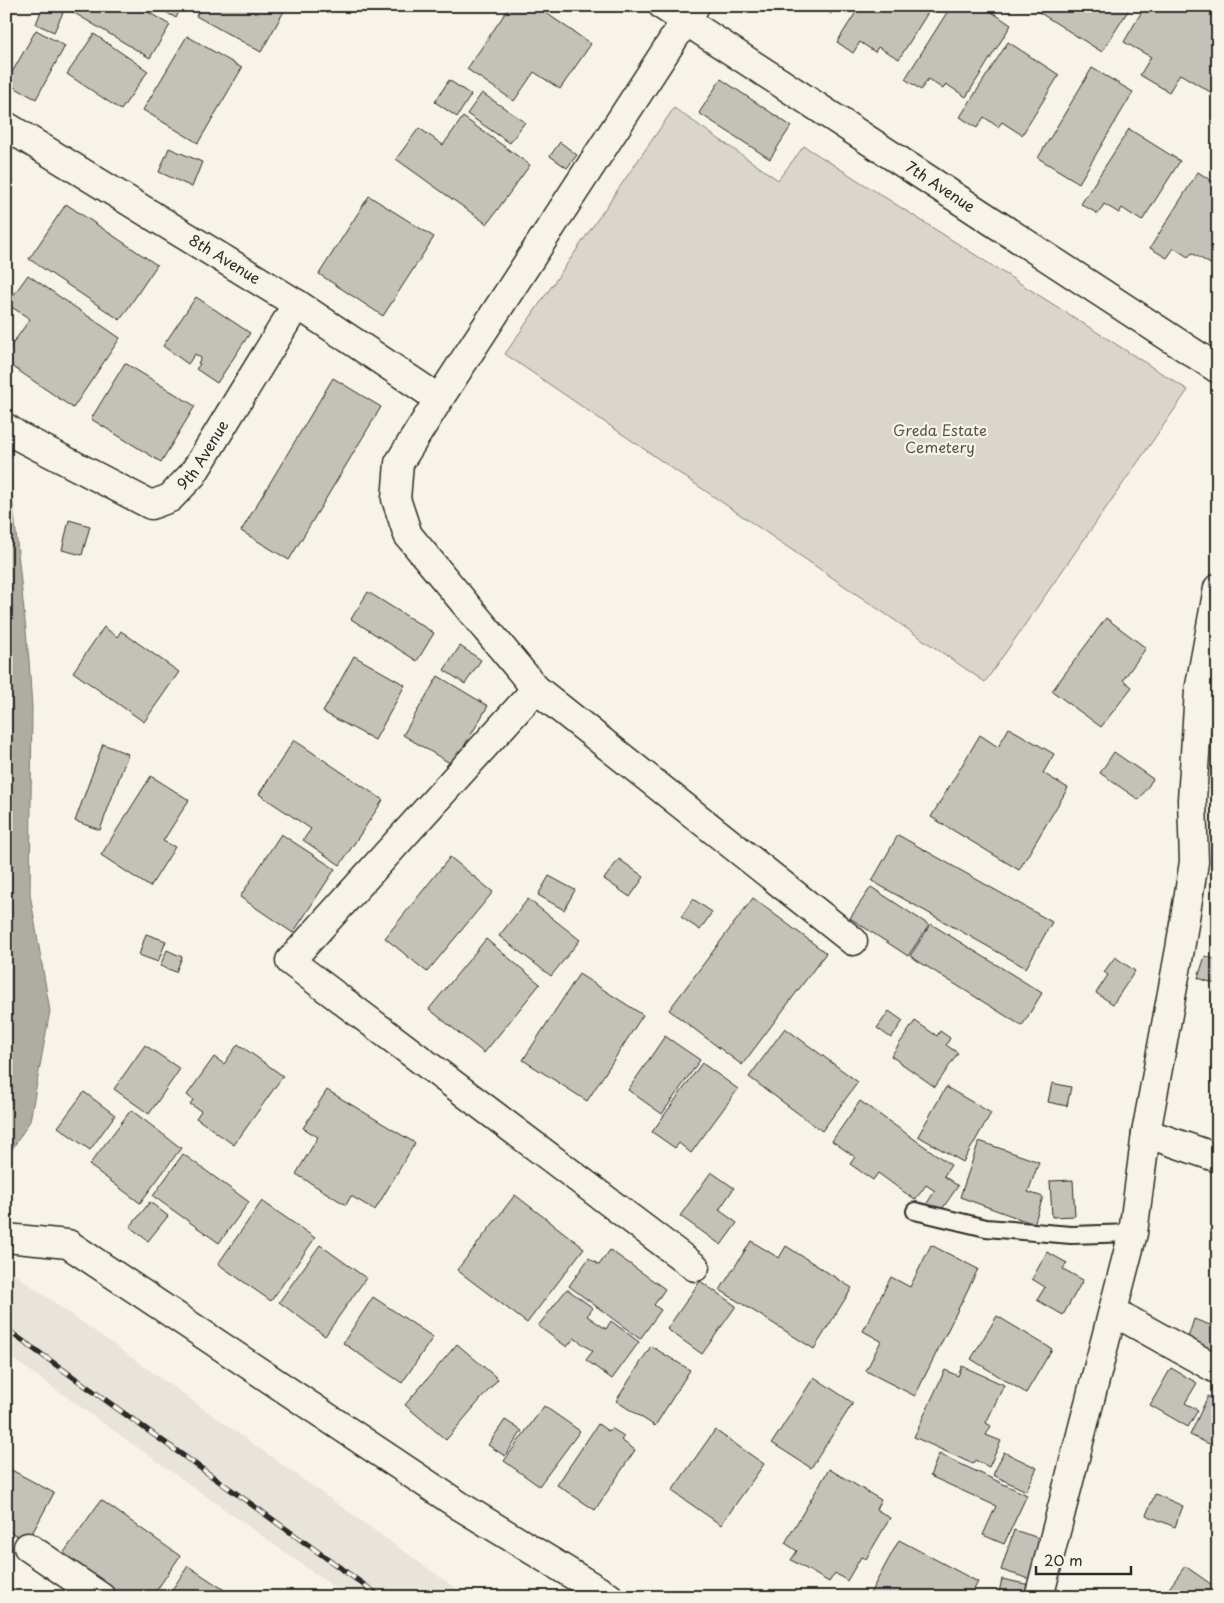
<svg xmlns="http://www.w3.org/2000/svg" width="1224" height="1603" font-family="'Playpen Sans',sans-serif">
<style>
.built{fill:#e8e4da}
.green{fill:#dad6cc;stroke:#82807c}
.water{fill:#afaca4;stroke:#7a7874}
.building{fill:#c4c1b9;stroke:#2b2b2b}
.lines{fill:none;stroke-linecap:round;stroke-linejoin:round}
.lane-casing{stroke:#2b2b2b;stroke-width:20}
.street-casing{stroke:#2b2b2b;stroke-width:31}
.lane{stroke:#f7f3e8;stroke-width:16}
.street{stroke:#f7f3e8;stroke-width:28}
.rail-casing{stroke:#2b2b2b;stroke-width:5.5}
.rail{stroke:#f7f3e8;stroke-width:4;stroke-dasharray:11;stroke-linecap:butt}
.labels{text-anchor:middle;stroke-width:4.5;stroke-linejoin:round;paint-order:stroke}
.street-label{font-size:15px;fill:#2b2b2b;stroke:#f7f3e8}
.park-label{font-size:15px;fill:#575653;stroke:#f7f3e8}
</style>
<rect width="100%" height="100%" fill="#f7f3e8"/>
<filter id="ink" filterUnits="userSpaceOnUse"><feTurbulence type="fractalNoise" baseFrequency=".02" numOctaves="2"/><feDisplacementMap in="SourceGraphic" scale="10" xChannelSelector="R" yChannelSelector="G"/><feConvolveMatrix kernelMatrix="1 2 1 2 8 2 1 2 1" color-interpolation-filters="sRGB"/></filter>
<g filter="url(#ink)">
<!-- built -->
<path class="built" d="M 6,1268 L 468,1597 L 348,1597 L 6,1354 Z"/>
<!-- green -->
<path class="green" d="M 674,108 L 778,180 L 804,146 L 1188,390 L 985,682 L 505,354 Z"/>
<!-- water -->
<path class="water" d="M 6,435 L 29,660 L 32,708 L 30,894 L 50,1011 L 30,1121 L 6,1159 Z"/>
<!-- building -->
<path class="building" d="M 43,6 L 66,6 L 54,32 L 36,24 Z
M 74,6 L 138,6 L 170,25 L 150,58 L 71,11 Z
M 155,6 L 182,6 L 176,18 Z
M 201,6 L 287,6 L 261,52 L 196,16 Z
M 510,6 L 536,6 L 591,44 L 560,89 L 534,72 L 514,101 L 467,69 Z
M 819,6 L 836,6 L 831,14 Z
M 860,6 L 932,6 L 899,59 L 878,47 L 875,52 L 860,42 L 853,53 L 837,42 Z
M 951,6 L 983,6 L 1011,25 L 966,97 L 946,84 L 943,89 L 928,79 L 921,90 L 905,79 Z
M 1029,6 L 1131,6 L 1102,52 Z
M 1145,6 L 1210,6 L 1218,11 L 1218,83 L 1212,93 L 1180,74 L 1169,92 L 1140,75 L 1151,57 L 1124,42 Z
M 36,30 L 65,46 L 36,99 L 6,83 Z
M 94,34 L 148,71 L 121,110 L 67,74 Z
M 187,36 L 242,68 L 198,143 L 143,110 Z
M 1008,42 L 1059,75 L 1022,135 L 1002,122 L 998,127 L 984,117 L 977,128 L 960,117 Z
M 1092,68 L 1133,92 L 1079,183 L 1038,158 Z
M 721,79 L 791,126 L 770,159 L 699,113 Z
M 449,80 L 471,95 L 457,117 L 435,102 Z
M 482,93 L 525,122 L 510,143 L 467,114 Z
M 463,117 L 530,165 L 487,224 L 396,159 L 419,128 L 443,145 Z
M 1129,129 L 1180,161 L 1142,221 L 1122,208 L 1119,213 L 1104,204 L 1098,214 L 1081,204 Z
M 560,142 L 577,155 L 567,168 L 550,156 Z
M 169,148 L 202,162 L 192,187 L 159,172 Z
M 1198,172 L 1218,185 L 1218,256 L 1212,265 L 1192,253 L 1188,257 L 1174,248 L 1167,258 L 1150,248 Z
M 369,196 L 434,237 L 383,316 L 319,274 Z
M 66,204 L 157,265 L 120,320 L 29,259 Z
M 28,275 L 120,338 L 73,408 L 6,362 L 6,353 L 30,319 L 7,304 Z
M 196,297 L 250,333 L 217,383 L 196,369 L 200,364 L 198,363 L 201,358 L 195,354 L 188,364 L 163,346 Z
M 125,363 L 195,406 L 161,462 L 91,419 Z
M 333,378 L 381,407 L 289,560 L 241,531 Z
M 69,520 L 90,526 L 82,555 L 62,550 Z
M 368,592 L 434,633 L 417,661 L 351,619 Z
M 1106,618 L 1146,648 L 1123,680 L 1132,687 L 1101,727 L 1052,691 Z
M 104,627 L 117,637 L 121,631 L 179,672 L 144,722 L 73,672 Z
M 460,646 L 481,660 L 465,684 L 444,670 Z
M 354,656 L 405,685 L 375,740 L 323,712 Z
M 438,676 L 488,706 L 453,765 L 403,735 Z
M 1009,728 L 1054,754 L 1043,773 L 1068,788 L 1019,870 L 931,817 L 980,735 L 998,747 Z
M 294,740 L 383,800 L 340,865 L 303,840 L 311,829 L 259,794 Z
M 103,744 L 128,754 L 100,830 L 75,821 Z
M 1114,752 L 1153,779 L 1139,800 L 1100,773 Z
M 151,776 L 189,800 L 163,841 L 175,847 L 150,887 L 101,855 Z
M 281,834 L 335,869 L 293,933 L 240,897 Z
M 898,835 L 1052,922 L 1026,968 L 872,881 Z
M 450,857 L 493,892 L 427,972 L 385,938 Z
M 619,859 L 644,877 L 630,897 L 604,879 Z
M 549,876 L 575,890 L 564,910 L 538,895 Z
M 871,887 L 929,925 L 908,956 L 850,918 Z
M 753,898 L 826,953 L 742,1065 L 669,1010 Z
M 528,899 L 580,940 L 551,976 L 499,936 Z
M 693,899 L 712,912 L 700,930 L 681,917 Z
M 931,924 L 1042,993 L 1022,1026 L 910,956 Z
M 146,934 L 166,941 L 158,962 L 139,955 Z
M 486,939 L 540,984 L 484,1053 L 429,1009 Z
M 167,950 L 182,957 L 176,972 L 160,966 Z
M 1205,956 L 1218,960 L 1218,993 L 1214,992 L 1216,984 L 1198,978 Z
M 1115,957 L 1135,971 L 1113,1004 L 1096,993 L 1108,975 L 1104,972 Z
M 579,974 L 643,1015 L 587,1101 L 523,1060 Z
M 889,1011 L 903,1021 L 891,1038 L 877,1028 Z
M 915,1021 L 937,1036 L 940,1031 L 950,1038 L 946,1045 L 958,1053 L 935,1087 L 891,1056 Z
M 785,1028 L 858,1082 L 822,1131 L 749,1077 Z
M 665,1036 L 700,1060 L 662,1114 L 628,1090 Z
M 238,1044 L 283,1076 L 234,1145 L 196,1118 L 201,1111 L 190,1104 L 193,1100 L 187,1095 L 214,1057 L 224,1064 Z
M 145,1045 L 180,1069 L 149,1114 L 114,1089 Z
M 702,1063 L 738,1089 L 691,1153 L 679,1143 L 675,1148 L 652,1132 Z
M 1052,1083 L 1071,1087 L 1067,1106 L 1048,1102 Z
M 946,1087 L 991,1113 L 963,1162 L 918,1136 Z
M 327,1090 L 415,1143 L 375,1210 L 351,1196 L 346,1205 L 296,1174 L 318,1137 L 303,1128 Z
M 84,1092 L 115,1115 L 90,1150 L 58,1127 Z
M 860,1101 L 951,1165 L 944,1176 L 958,1186 L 938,1215 L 925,1206 L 935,1191 L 926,1185 L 915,1200 L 878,1173 L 873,1180 L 850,1164 L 855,1157 L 832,1141 Z
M 131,1110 L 181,1148 L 140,1203 L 89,1165 Z
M 979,1141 L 1039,1162 L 1028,1192 L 1043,1197 L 1034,1224 L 960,1197 Z
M 183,1154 L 249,1202 L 219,1243 L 153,1196 Z
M 711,1172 L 734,1188 L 719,1210 L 737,1223 L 721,1245 L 680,1216 Z
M 1073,1180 L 1075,1216 L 1052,1217 L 1050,1181 Z
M 515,1195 L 584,1248 L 527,1323 L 457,1270 Z
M 262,1201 L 315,1238 L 271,1301 L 218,1264 Z
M 150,1202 L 168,1216 L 148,1241 L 130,1227 Z
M 751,1241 L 779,1258 L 786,1246 L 852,1288 L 814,1349 L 720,1290 Z
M 320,1245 L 366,1278 L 325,1336 L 279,1302 Z
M 931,1245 L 978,1269 L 915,1396 L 866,1371 L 881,1341 L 863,1331 L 891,1277 L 910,1287 Z
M 610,1250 L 665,1289 L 654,1305 L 661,1310 L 640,1339 L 569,1286 L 589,1258 L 599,1265 Z
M 1047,1252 L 1067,1263 L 1063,1269 L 1083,1280 L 1063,1315 L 1037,1300 L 1045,1287 L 1032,1279 Z
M 700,1281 L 736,1306 L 702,1354 L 667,1329 Z
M 567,1289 L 593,1308 L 587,1316 L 606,1329 L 611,1321 L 639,1342 L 612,1379 L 586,1360 L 593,1351 L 574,1338 L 567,1347 L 538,1326 Z
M 373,1297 L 433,1337 L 402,1383 L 343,1343 Z
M 997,1316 L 1052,1349 L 1026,1393 L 971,1359 Z
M 1194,1319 L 1218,1328 L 1218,1349 L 1214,1360 L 1184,1350 Z
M 457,1344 L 498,1379 L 446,1440 L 405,1405 Z
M 651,1346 L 690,1370 L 655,1426 L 616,1401 Z
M 962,1366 L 1004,1385 L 986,1423 L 991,1426 L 986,1435 L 1001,1441 L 989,1467 L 975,1460 L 973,1464 L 914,1437 L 945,1370 L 958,1376 Z
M 1171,1368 L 1197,1383 L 1185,1403 L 1198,1410 L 1188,1427 L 1150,1405 Z
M 814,1377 L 853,1403 L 811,1468 L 772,1443 Z
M 1208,1396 L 1218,1401 L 1218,1448 L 1190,1435 Z
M 544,1406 L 580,1431 L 539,1486 L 504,1461 Z
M 505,1420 L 522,1431 L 505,1456 L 488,1445 Z
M 598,1424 L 608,1431 L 611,1428 L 624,1436 L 621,1440 L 635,1450 L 595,1510 L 557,1485 Z
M 715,1430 L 764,1464 L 721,1525 L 672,1491 Z
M 1004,1452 L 1037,1468 L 1026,1491 L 993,1475 Z
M 939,1454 L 1027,1495 L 1004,1544 L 983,1535 L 996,1506 L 930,1476 Z
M 6,1467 L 54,1493 L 28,1541 L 6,1530 Z
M 829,1469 L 881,1500 L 876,1509 L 890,1518 L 866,1559 L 861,1557 L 847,1581 L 835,1573 L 829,1582 L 791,1560 L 797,1551 L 785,1543 Z
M 1155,1494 L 1183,1506 L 1175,1527 L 1146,1515 Z
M 101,1500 L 180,1556 L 152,1597 L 115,1597 L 60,1558 Z
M 1014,1530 L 1042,1539 L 1030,1579 L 1001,1570 Z
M 899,1540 L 978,1582 L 970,1597 L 868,1597 Z
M 188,1566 L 235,1597 L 167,1597 Z
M 1185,1566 L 1218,1589 L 1218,1597 L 1163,1597 Z
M 1002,1579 L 1030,1585 L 1027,1597 L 998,1597 Z"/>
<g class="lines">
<defs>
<path id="lane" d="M 915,1211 L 986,1228 L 1071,1235 L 1133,1233"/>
<g id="street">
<path id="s1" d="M 663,6 L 1218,369"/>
<path d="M 695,6 L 439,399 L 399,463 L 396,499 L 408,535 L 536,689 L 853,941"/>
<path id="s2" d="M 6,126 L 297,304 L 439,399"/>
<path id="s3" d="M 6,428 L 18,436 L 151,505 L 170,498 L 193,474 L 297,304"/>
<path d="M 536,689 L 290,961 L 695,1267"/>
<path d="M 1146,1133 L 1218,1158"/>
<path d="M 6,1238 L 68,1244 L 460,1506 L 609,1597"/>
<path d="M 1114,1312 L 1218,1370"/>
<path d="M 28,1547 L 101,1597"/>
<path d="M 1039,1597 L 1133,1233 L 1146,1133 L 1180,949 L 1194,862 L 1192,800 L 1199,691 L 1218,588"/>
</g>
</defs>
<!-- lane casing -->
<use href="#lane" class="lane-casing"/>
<!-- street casing -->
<use href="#street" class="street-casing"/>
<!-- lane -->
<use href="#lane" class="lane"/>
<!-- street -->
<use href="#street" class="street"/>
<defs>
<path id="rail" d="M 6,1329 L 381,1597"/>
</defs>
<!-- rail casing -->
<use href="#rail" class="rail-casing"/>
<!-- rail -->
<use href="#rail" class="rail"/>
</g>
</g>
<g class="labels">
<!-- street labels -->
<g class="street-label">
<text dy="5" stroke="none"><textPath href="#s1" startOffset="331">7th Avenue</textPath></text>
<text dy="5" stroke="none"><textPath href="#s2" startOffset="256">8th Avenue</textPath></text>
<text dy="5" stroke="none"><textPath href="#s3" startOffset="239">9th Avenue</textPath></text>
</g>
<!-- park labels -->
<g class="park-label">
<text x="940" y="436">Greda Estate<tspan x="940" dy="17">Cemetery</tspan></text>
</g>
</g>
<!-- margin -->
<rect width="1224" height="1603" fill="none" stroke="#f7f3e8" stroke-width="25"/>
<rect x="12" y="12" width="1199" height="1578" fill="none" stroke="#2b2b2b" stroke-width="2" filter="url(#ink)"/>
<!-- scale -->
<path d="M1036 1566v8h95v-8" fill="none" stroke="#2b2b2b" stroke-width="2.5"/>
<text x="1044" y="1566" font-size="15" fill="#2b2b2b" stroke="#f7f3e8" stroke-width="4" paint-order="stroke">20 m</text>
</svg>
